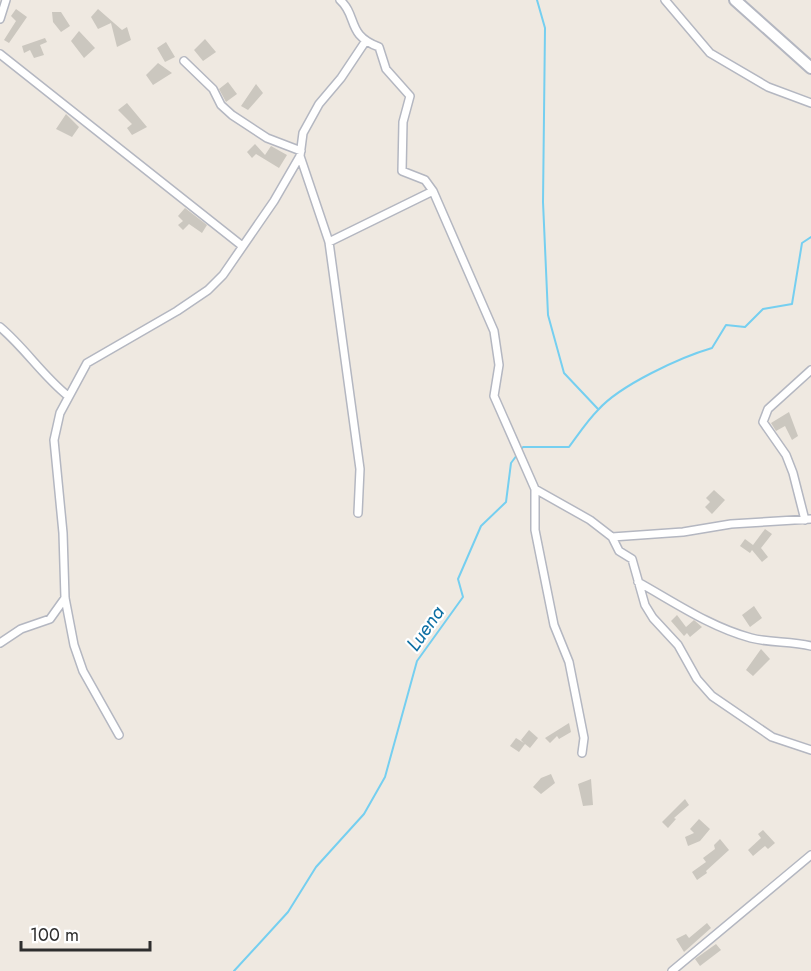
<svg xmlns="http://www.w3.org/2000/svg" width="811" height="971" font-family="Jost,sans-serif">
<style>
.lines{fill:none;stroke-linecap:round;stroke-linejoin:round}
.stream{stroke:#75cff0;stroke-width:2}
.building{fill:#cbc7bf}
.street-casing{stroke:#b4b7c1;stroke-width:10}
.secondary-casing{stroke:#b4b7c1;stroke-width:14}
.street{stroke:#fff;stroke-width:7}
.secondary{stroke:#fff;stroke-width:10}
.labels{text-anchor:middle;stroke-width:4.5;stroke-linejoin:round;paint-order:stroke}
.water-label{font-size:20px;font-style:italic;fill:#0d6fa3;stroke:#fff}
</style>
<rect width="100%" height="100%" fill="#efe9e1"/>
<g class="lines">
<!-- stream -->
<path class="stream" d="M 537,0 L 545,28 L 543,202 L 548,315 L 564,373 L 598,409
M 520,451 L 523,447 L 569,447 C 578,435 587,421 598,410 C 620,385 681,357 712,348 L 726,325 L 745,327 L 763,309 L 792,304 L 802,243 L 811,237
M 234,971 L 288,912 L 316,867 L 364,814 L 385,777 L 417,661 L 463,597 L 458,579 L 481,526 L 506,502 L 511,463 L 517,455"/>
</g>
<!-- building -->
<path class="building" d="M 16,9 L 27,17 L 9,43 L 4,40 L 16,21 L 11,16 Z
M 98,9 L 122,30 L 127,27 L 131,40 L 117,47 L 111,23 L 98,29 L 91,17 Z
M 52,12 L 61,12 L 70,26 L 61,32 L 53,22 Z
M 79,31 L 95,48 L 84,58 L 71,41 Z
M 45,38 L 47,42 L 40,45 L 44,55 L 34,58 L 30,50 L 24,53 L 22,46 Z
M 205,39 L 216,52 L 203,61 L 194,50 Z
M 166,42 L 175,57 L 165,62 L 157,48 Z
M 158,63 L 172,73 L 153,85 L 146,75 Z
M 228,82 L 237,94 L 226,102 L 219,89 Z
M 256,84 L 263,93 L 248,110 L 241,106 Z
M 127,103 L 147,127 L 132,135 L 127,128 L 132,124 L 118,110 Z
M 66,114 L 79,127 L 72,137 L 56,129 Z
M 255,144 L 265,155 L 271,146 L 287,155 L 279,168 L 256,154 L 252,158 L 247,152 Z
M 185,208 L 207,225 L 202,233 L 189,224 L 183,230 L 178,225 L 183,221 L 178,216 Z
M 789,412 L 798,436 L 792,440 L 785,426 L 776,431 L 771,423 Z
M 714,490 L 725,500 L 712,514 L 705,507 L 710,502 L 706,498 Z
M 765,529 L 772,534 L 761,548 L 768,557 L 762,562 L 752,550 L 750,553 L 740,546 L 745,539 L 753,545 Z
M 754,606 L 762,618 L 750,627 L 742,615 Z
M 677,615 L 686,627 L 694,620 L 702,627 L 690,637 L 687,633 L 684,636 L 671,621 Z
M 761,649 L 770,659 L 753,676 L 746,670 Z
M 569,723 L 571,732 L 559,739 L 557,736 L 550,743 L 545,738 Z
M 529,730 L 538,738 L 530,748 L 525,744 L 519,752 L 510,746 L 516,738 L 524,743 L 521,740 Z
M 551,774 L 555,783 L 541,794 L 533,787 L 541,778 Z
M 591,779 L 593,805 L 583,806 L 578,784 Z
M 685,799 L 689,805 L 674,818 L 676,819 L 668,828 L 662,822 Z
M 699,819 L 710,829 L 700,841 L 688,846 L 685,837 L 694,833 L 690,829 Z
M 763,830 L 775,843 L 768,849 L 765,846 L 753,856 L 748,850 L 761,838 L 758,834 Z
M 720,839 L 729,850 L 706,871 L 707,873 L 697,880 L 692,872 L 706,862 L 703,858 L 715,849 L 714,845 Z
M 707,923 L 711,928 L 684,952 L 676,939 L 686,934 L 689,938 Z
M 716,944 L 721,950 L 700,966 L 695,959 Z"/>
<g class="lines">
<defs>
<path id="street" d="M 340,0 C 358,16 346,35 379,47 L 386,69 L 410,96 L 403,122 L 402,171 L 425,180 L 433,191 L 494,331 L 499,365 L 494,396 L 535,489 L 535,530 L 554,625 L 569,662 L 584,738 L 582,753
M 665,0 L 710,53 L 768,87 L 811,103
M 0,19 L 6,0
M 0,54 L 241,245
M 184,61 L 213,89 L 221,105 L 232,115 L 267,138 L 301,151
M 300,156 L 329,242 L 360,469 L 358,513
M 329,242 L 433,191
M 0,327 C 25,348 42,375 68,396
M 535,489 L 590,520 L 612,537 L 619,551 L 632,559 L 645,605 L 653,618 L 678,645 L 697,679 L 712,696 L 772,737 L 811,750
M 805,520 L 793,473 L 786,455 L 763,422 L 768,409 L 811,370
M 612,537 L 683,532 L 731,524 L 811,519
M 638,582 C 674,602 710,627 751,638 C 770,643 791,641 811,646
M 0,643 L 21,629 L 50,619 L 65,598
M 119,735 L 83,671 L 74,645 L 65,598 L 63,533 L 54,440 L 60,413 L 87,363 L 177,311 L 208,290 L 223,275 L 274,201 L 300,156 L 303,133 L 319,104 L 341,78 L 365,42
M 672,971 L 811,855"/>
<path id="secondary" d="M 735,0 L 811,68"/>
</defs>
<!-- street casing -->
<use href="#street" class="street-casing"/>
<!-- secondary casing -->
<use href="#secondary" class="secondary-casing"/>
<!-- street -->
<use href="#street" class="street"/>
<!-- secondary -->
<use href="#secondary" class="secondary"/>
</g>
<g class="labels">
<!-- water labels -->
<g class="water-label">
<text transform="translate(425 628) rotate(-55)" y="7">Luena</text>
</g>
</g>
<!-- scale -->
<path d="M21 941v9h129v-9" fill="none" stroke="#2e2e2e" stroke-width="3"/>
<text x="30" y="941" font-size="18" fill="#2e2e2e" stroke="#ffffff" stroke-width="4.5" paint-order="stroke">100 m</text>
</svg>
